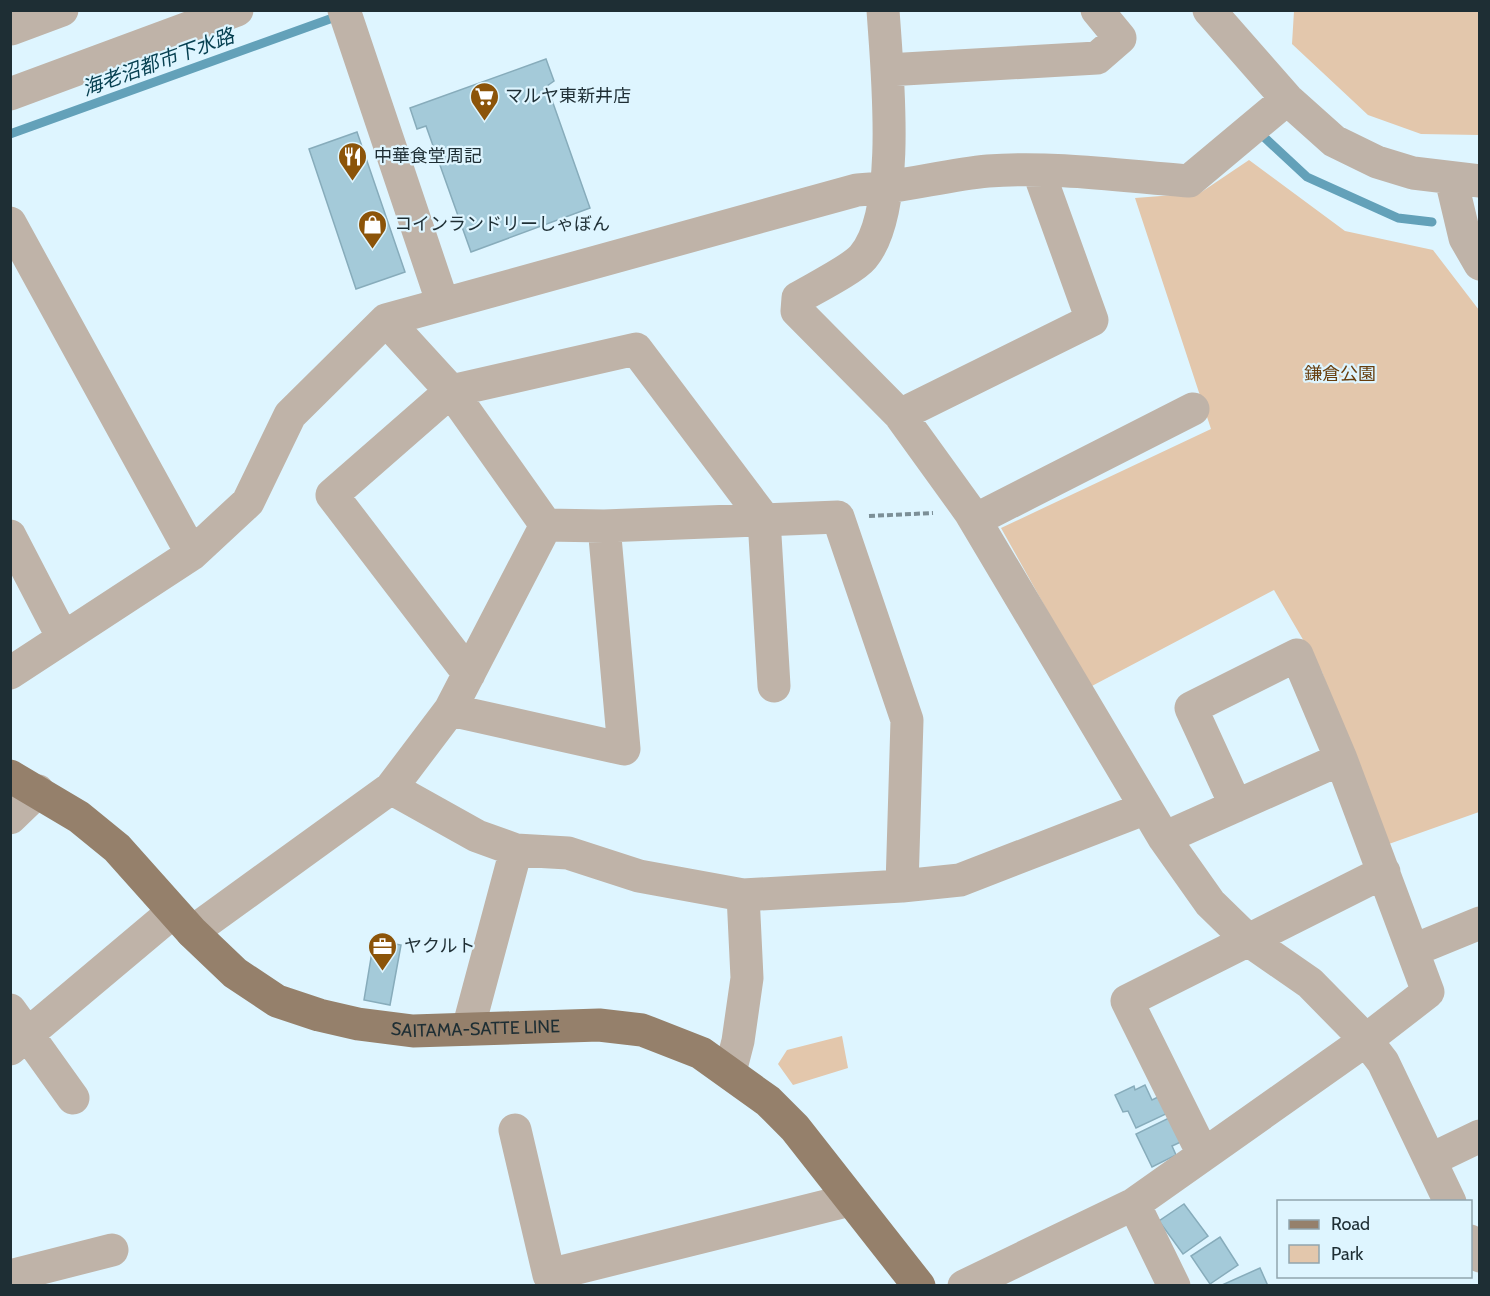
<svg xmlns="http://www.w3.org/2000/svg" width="1490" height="1296" font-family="Cabin,'Noto Sans JP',sans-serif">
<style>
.green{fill:#e3c7ac}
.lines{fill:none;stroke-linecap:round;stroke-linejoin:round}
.stream{stroke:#63a1b9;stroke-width:9}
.building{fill:#a4cad9;stroke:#87acbb;stroke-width:1.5}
.path{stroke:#7c8f97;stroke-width:4;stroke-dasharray:6 3;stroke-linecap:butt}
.minor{stroke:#bfb3a8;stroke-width:33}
.major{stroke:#95806b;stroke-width:33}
.labels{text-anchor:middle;stroke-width:4.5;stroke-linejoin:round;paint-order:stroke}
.poi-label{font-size:18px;fill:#1e2e34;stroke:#def5ff;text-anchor:start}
.park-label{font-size:18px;fill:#673e0e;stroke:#def5ff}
.street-label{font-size:18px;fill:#1e2e34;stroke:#def5ff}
.water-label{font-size:20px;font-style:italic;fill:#053f50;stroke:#def5ff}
</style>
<rect width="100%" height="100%" fill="#def5ff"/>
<!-- green -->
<path class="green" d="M 1294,11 L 1479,11 L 1479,135 L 1421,134 L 1368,115 L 1292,44 Z
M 1249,160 L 1345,231 L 1433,250 L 1479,310 L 1479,812 L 1386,845 L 1322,672 L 1274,590 L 1090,687 L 1001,528 L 1211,429 L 1135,198 L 1200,193 Z
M 842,1036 L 848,1068 L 793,1085 L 778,1064 L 787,1050 Z"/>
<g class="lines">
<!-- stream -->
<path class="stream" d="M 10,134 L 341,15
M 1265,138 L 1307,177 L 1398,218 L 1432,222"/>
</g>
<!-- building -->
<path class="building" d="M 546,59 L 554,81 L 547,86 L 590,208 L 471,252 L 426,126 L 417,129 L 410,108 Z
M 357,132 L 405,272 L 356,289 L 309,149 Z
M 374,940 L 401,945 L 390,1005 L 364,1000 Z
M 1145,1085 L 1152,1100 L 1160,1096 L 1168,1113 L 1136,1128 L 1128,1111 L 1123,1112 L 1115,1095 L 1134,1086 L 1135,1090 Z
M 1169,1118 L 1181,1142 L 1172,1146 L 1176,1155 L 1152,1167 L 1136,1134 Z
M 1184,1204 L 1208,1236 L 1183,1254 L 1159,1221 Z
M 1220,1237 L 1238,1265 L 1210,1284 L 1191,1256 Z
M 1260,1268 L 1268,1286 L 1222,1286 L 1222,1285 Z"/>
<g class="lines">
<!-- path -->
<path class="path" d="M 869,516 L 933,513"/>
<!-- minor -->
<path class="minor" d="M 344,10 L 443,304
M 883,10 C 887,71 902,211 863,257 C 853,269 813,289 798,298 L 797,311 L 900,415 L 970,512 L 1164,838 L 1210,903 L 1248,940 L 1310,983 L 1366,1040 L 1383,1062 L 1450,1202
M 1209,10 L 1287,99 L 1334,141 L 1377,162 L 1413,173 L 1480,181
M 10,27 L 11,29 L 62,10
M 887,70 L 1097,58 L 1120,38 L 1097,10
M 10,94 L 237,10
M 1451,179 L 1465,238 L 1480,264
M 10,223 L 192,554
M 386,320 L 451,391 L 546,525
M 900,415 L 1092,320 L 1038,170
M 975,520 L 1193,409
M 10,536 L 63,638
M 10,673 L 192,554 L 248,502 L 290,415 L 386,320 L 857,190 C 901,188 944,175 988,171 C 1054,166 1123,176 1189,181 L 1287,99
M 469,674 L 332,495 L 451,391 L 636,349 L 764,519 L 774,686
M 450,710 L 624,749 L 604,526
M 1236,806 L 1191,708 L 1297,655 L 1341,759
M 10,818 L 38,791
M 902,886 L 960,880 L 1146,808
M 192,932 L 391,788 L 450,710 L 546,525 L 604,526 L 838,517 L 907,720 L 902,886 L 743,895 L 639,876 L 568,853 L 516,850 L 477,836 L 391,788
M 1414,950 L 1480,923
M 10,1010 L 73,1098
M 468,1029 L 516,850
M 10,1049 L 173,912
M 730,1072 L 738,1041 L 747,978 L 743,895
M 515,1130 L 549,1275 L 850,1200
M 1203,1154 L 1127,1001 L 1384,872
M 1430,1160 L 1480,1136
M 1134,1204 L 1174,1286
M 1470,1241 L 1480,1256
M 10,1276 L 112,1250
M 964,1286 L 1134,1204 L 1366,1040 L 1428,992 L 1341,759 L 1164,838"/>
<!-- major -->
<path class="major" id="s1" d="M 10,776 L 79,817 L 117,848 L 192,932 L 235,973 L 277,1001 L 319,1015 L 358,1024 L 413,1031 L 599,1025 L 642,1030 L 701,1053 L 768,1101 L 795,1128 L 919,1286"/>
</g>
<!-- icons -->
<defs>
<symbol id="supermarket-pin" viewBox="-11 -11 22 30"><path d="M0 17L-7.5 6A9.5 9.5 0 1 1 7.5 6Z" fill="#8c5409" stroke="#def5ff"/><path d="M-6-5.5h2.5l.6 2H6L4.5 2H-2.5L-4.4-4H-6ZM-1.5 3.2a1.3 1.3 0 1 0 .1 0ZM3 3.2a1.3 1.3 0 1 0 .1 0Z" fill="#fff"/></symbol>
<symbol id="restaurant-pin" viewBox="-11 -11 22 30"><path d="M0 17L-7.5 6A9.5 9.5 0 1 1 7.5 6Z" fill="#8c5409" stroke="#def5ff"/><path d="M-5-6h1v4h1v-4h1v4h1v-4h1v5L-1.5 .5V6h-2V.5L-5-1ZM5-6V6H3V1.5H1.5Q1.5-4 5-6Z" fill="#fff"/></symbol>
<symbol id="shop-pin" viewBox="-11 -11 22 30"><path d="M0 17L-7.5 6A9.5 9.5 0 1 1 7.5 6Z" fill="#8c5409" stroke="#def5ff"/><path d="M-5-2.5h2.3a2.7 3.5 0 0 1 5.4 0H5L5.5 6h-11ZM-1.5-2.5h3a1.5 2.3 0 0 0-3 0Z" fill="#fff"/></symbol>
<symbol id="office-pin" viewBox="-11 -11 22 30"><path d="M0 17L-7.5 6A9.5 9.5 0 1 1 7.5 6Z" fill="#8c5409" stroke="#def5ff"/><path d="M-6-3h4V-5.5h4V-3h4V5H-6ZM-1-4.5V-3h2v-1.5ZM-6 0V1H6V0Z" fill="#fff"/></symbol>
</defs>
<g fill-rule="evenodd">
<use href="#supermarket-pin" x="468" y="80" width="33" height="45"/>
<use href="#restaurant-pin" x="336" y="140" width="33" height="45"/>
<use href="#shop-pin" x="356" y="208" width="33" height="45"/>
<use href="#office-pin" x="366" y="930" width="33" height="45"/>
</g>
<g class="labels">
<!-- poi labels -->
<g class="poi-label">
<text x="505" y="102">マルヤ東新井店</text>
<text x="374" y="162">中華食堂周記</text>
<text x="394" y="230">コインランドリーしゃぼん</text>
<text x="404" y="952">ヤクルト</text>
</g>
<!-- park labels -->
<g class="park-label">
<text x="1340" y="380">鎌倉公園</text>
</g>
<!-- street labels -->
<g class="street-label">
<text dy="6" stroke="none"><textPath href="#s1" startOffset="554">SAITAMA-SATTE LINE</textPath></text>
</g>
<!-- water labels -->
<g class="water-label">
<text transform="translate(158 62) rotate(-20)" y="7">海老沼都市下水路</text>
</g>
</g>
<!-- border -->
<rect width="1490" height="1296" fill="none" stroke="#1e2e34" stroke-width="24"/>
<!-- legend -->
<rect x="1277" y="1200" width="195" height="78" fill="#def5ff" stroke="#91a5ae" stroke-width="1.5"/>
<rect x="1289" y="1220" width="30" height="9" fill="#95806b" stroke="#91a5ae" stroke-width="1.5"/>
<text x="1331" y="1230" font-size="18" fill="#1e2e34">Road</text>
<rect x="1289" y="1245" width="30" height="18" fill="#e3c7ac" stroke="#91a5ae" stroke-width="1.5"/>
<text x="1331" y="1260" font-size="18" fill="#1e2e34">Park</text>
</svg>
